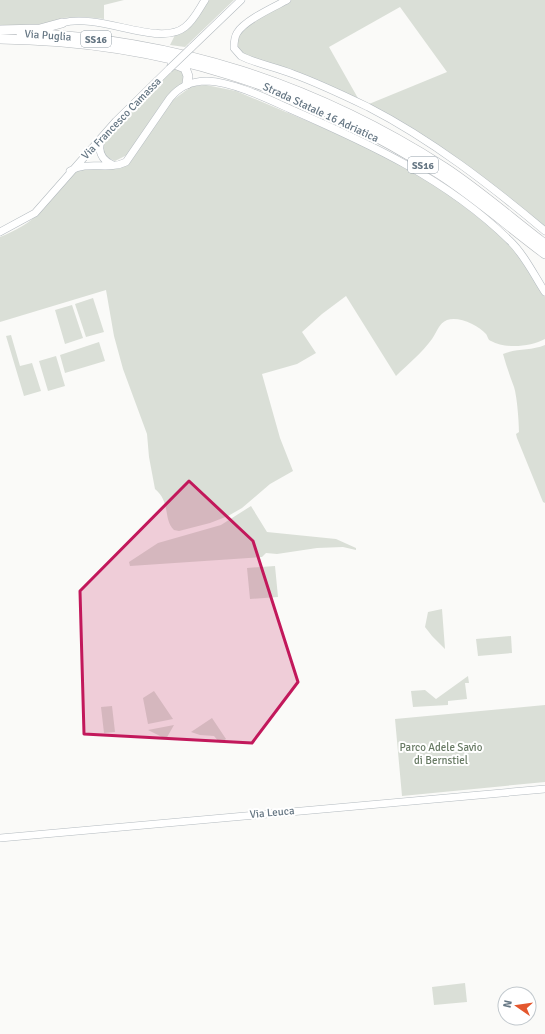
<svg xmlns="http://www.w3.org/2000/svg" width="545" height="1034" font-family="Signika,sans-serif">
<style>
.green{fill:#dadfd7}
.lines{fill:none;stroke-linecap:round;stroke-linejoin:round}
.secondary-casing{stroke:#b3babf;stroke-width:8}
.highway-casing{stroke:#b4b9bd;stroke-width:10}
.secondary{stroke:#fff;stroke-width:7}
.highway{stroke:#fff;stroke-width:9}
.secondary-bridge-casing{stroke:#b3babf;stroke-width:8;stroke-linecap:butt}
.secondary-bridge{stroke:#fff;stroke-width:7}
.marked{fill:#c2185b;fill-opacity:0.2;stroke:#c2185b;stroke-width:3;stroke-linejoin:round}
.labels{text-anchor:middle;stroke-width:4;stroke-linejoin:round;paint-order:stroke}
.shield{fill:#fff;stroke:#939fa8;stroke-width:1}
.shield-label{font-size:10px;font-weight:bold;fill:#657683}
.street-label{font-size:11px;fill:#657683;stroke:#fff}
.park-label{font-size:11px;fill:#687a64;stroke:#fff}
</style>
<rect width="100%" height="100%" fill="#fafaf8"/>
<!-- green -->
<path class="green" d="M 0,0 L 124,0 L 104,5 L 104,19 L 85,17 L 62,18 L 45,26 L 0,26 Z
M 208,0 L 234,0 L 185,47 L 170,45 L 175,35 Z
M 290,0 L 545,0 L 545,228 L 369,104 L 447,72 L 400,7 L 329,47 L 359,100 L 243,55 L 236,44 L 237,37 L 248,25 Z
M 176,67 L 183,71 L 184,82 L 164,100 L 127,155 L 115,161 L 106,157 L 102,149 L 106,136 Z
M 206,85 L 236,91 L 319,126 L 375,151 L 410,170 L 444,190 L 504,238 L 514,249 L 545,297 L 545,339 C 530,347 506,349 491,341 C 488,340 488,337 486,334 C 478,325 459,316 447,320 C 439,323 437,332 432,339 C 422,353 408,364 396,376 L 346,296 L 322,314 L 302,332 L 316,353 L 297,364 L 262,374 L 280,438 L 293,471 L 270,484 L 242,508 L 228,516 L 210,523 L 179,531 L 174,530 C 163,520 171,502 155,489 L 149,457 L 147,434 L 123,369 L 114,336 L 106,290 L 0,322 L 0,237 C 15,231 30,223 41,211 C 53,199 62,182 76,172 C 89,162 111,174 129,164 L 173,100 L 192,86 Z
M 93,298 L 104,332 L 86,337 L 75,304 Z
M 72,305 L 83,338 L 65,344 L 55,310 Z
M 11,335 L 20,366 L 32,363 L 41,391 L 24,396 L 6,336 Z
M 99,342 L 105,361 L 65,373 L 60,355 Z
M 545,345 L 545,503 L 543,502 L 517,438 L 516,434 L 519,432 C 519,422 517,396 514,387 C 510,376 506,365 503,354 C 517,348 531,351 545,345 Z
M 56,356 L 65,386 L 48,391 L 39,361 Z
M 251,506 L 267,532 L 336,539 L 356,548 L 356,550 L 343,547 L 317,548 L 277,554 L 266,553 L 262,557 L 130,566 L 129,562 L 158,543 L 221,525 Z
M 275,566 L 278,597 L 250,599 L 247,568 Z
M 442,609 L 445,649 L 432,636 L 425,627 L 428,612 Z
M 511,636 L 512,653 L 478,656 L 476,639 Z
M 468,676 L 469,683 L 465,683 L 467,699 L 448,701 L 448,705 L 413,707 L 411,691 L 425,690 L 436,699 Z
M 154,691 L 173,719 L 148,724 L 143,698 Z
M 545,705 L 545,782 L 402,796 L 395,719 Z
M 112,706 L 115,732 L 104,733 L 101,707 Z
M 212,718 L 226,739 L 220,743 L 214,736 L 200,735 L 191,732 Z
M 174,725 L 166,739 L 148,730 Z
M 465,983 L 467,1002 L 434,1005 L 432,987 Z"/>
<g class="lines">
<defs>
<path id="secondary" d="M 287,0 C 274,7 245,20 237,33 C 234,38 234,43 234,48 L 241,56 C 257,64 276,67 293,74 C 318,83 343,95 368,107 C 432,140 490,185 545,231
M 62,23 C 100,12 159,48 185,27 C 194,20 199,9 205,0
M 191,48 L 241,0
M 102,138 C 97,150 101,160 113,165
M 70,171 C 88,160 108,171 126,162 L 170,98 C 180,86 191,81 207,81 C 233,82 266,98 290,109 C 368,143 447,179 509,240 C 524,254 534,275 545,292
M 0,232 L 35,213 L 116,121 L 169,69
M 0,838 L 545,789"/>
<path id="highway" d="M 0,30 L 40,29 L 62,23
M 21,33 C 176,39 314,84 444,167 C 478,189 512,219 545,244
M 0,39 C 163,41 302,87 439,174 C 475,197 510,228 545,254
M 172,63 L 185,68 L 188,76 L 187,84"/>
</defs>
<!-- secondary casing -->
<use href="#secondary" class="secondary-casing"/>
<!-- highway casing -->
<use href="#highway" class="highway-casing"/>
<!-- secondary -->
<use href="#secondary" class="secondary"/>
<!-- highway -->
<use href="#highway" class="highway"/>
<defs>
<path id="secondary-bridge" d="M 169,69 L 191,48"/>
</defs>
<!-- secondary-bridge casing -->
<use href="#secondary-bridge" class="secondary-bridge-casing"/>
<!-- secondary-bridge -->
<use href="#secondary-bridge" class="secondary-bridge"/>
</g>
<!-- marked area -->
<path class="marked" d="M 189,481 L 253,541 L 298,682 L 252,743 L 84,734 L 80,591 Z"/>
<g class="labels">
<!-- shield labels -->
<g class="shield">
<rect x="81" y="31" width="30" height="16" rx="3"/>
<rect x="408" y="157" width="30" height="16" rx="3"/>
</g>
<g class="shield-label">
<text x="96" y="43">SS16</text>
<text x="423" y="169">SS16</text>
</g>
<!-- street labels -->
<g class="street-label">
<text transform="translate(48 35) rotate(4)" y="4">Via Puglia</text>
<text transform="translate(321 112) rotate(25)" y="4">Strada Statale 16 Adriatica</text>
<text transform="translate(121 118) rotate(-46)" y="4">Via Francesco Camassa</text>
<text transform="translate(272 812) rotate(-5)" y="4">Via Leuca</text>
</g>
<!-- park labels -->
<g class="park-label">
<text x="441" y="751">Parco Adele Savio<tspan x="441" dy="13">di Bernstiel</tspan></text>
</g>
</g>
<!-- north arrow -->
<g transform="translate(517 1006) rotate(283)"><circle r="19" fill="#ffffff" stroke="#c1c8cd"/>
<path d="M0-3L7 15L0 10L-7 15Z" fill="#e4572e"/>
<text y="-6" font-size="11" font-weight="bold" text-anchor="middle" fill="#657683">N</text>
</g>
</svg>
